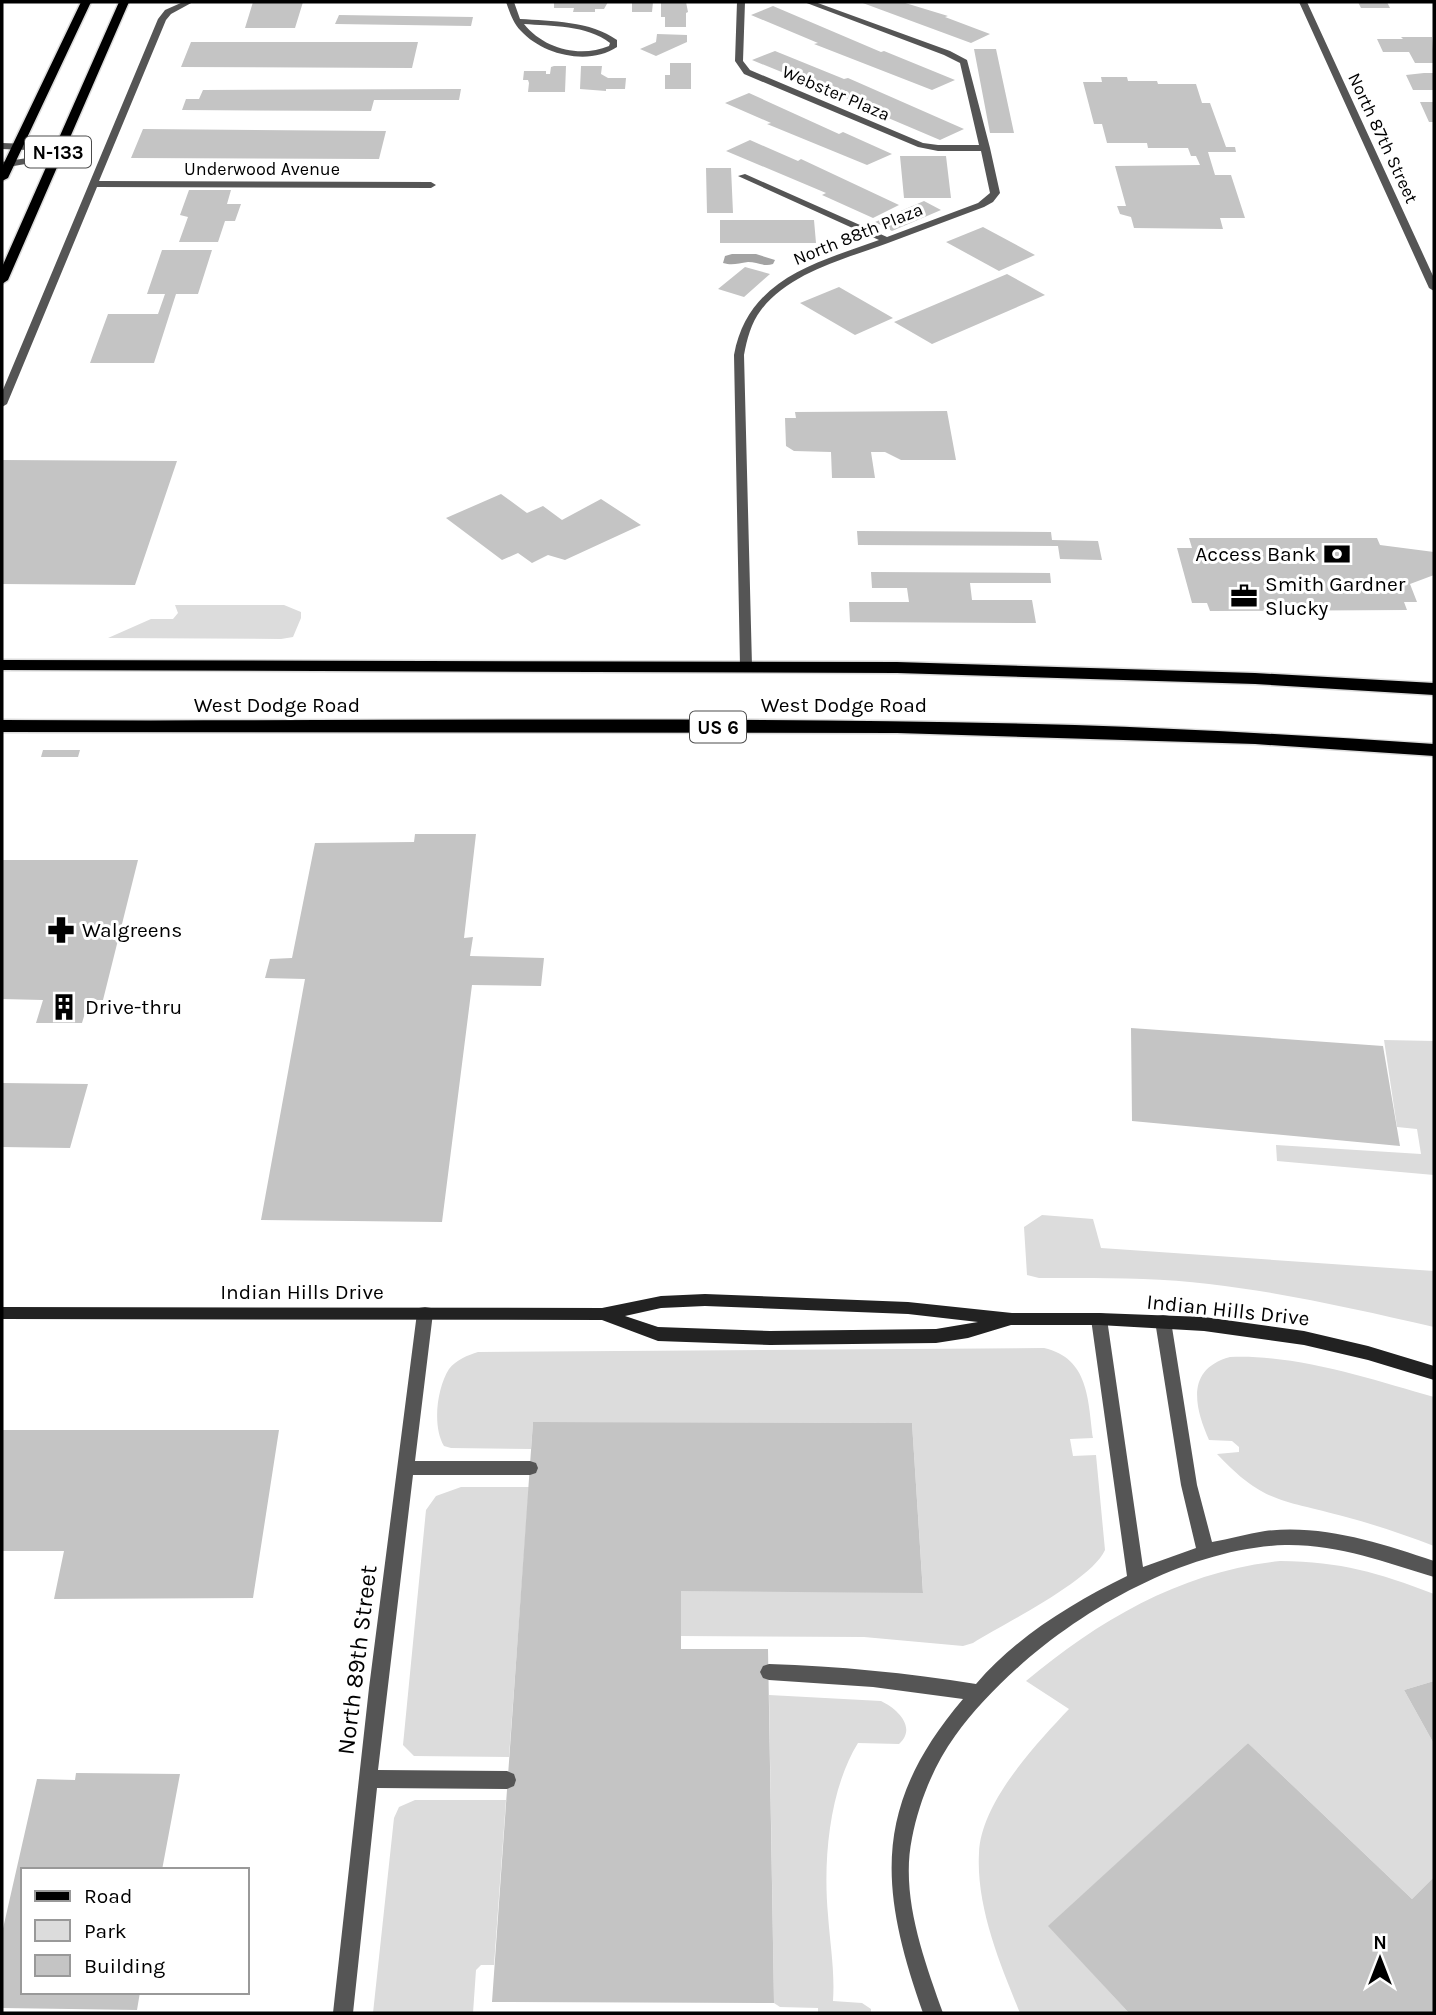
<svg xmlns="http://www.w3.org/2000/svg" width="1436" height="2015" font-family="Karla,sans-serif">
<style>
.green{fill:#dcdcdc}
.water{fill:#a3a3a3}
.building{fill:#c4c4c4}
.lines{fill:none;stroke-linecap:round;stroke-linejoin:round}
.primary-casing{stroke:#dbdbdb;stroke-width:3}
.highway-casing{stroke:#dbdbdb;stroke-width:3}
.street{fill:#555;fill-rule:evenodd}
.secondary{fill:#222;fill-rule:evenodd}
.primary{fill:#000;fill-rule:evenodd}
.highway{fill:#000;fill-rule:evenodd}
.labels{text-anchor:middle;stroke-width:6;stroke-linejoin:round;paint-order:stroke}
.far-street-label{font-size:18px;fill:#000;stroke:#fff}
.shield{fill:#fff;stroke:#4c4c4c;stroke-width:2}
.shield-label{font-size:19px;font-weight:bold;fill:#000}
.poi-label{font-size:21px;fill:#000;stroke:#fff;text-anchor:start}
.street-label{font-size:21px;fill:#000;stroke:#fff}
.near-street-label{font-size:24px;fill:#000;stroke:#fff}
</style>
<rect width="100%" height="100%" fill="#fff"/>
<!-- green -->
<path class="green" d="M 175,605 L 284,605 L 301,612 L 301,618 L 293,637 L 281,639 L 108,638 L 151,619 L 173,619 L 178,613 Z
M 1384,1040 L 1434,1041 L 1434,1175 L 1277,1161 L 1276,1145 L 1421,1154 L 1417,1129 L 1397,1127 Z
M 1042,1215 L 1093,1219 L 1101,1248 L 1434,1271 L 1434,1327 C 1359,1310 1286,1293 1209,1284 C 1153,1277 1096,1278 1039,1278 L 1027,1275 L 1024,1227 Z
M 1044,1348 C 1089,1358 1088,1400 1093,1438 L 1070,1439 L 1073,1456 L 1096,1455 L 1105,1550 C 1091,1581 1005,1623 973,1643 L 963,1646 L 864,1637 L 681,1636 L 681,1591 L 923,1592 L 912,1423 L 533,1422 L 531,1449 L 451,1448 L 444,1446 C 432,1426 437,1388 449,1369 C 456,1360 468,1355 478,1352 Z
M 1230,1357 C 1296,1354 1371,1379 1434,1397 L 1434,1546 C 1405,1535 1376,1525 1346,1517 C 1283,1499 1265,1505 1217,1454 L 1239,1452 L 1239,1447 L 1232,1441 L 1209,1440 C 1194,1406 1186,1369 1230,1357 Z
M 461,1487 L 529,1487 L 509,1757 L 414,1756 L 403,1745 L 426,1510 L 436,1496 Z
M 1280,1561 C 1343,1562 1376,1572 1434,1594 L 1434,1681 L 1404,1690 L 1434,1744 L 1434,1877 L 1412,1899 L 1248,1743 L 1049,1926 L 1129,2013 L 1020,2013 C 1000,1964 976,1907 979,1853 C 981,1802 1036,1744 1069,1709 L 1026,1681 C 1100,1619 1183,1571 1280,1561 Z
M 769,1695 L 881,1701 C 898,1709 917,1728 899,1744 L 858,1743 C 829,1790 823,1861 828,1915 C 830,1944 835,1971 833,2001 L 862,2003 L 871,2009 L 871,2013 L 818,2013 L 818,2008 L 780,2007 L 774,2003 Z
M 415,1800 L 506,1800 L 494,1965 L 481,1965 L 476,1970 L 473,2013 L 373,2013 L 394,1818 L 399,1807 Z"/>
<!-- water -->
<path class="water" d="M 732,254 L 756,254 L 775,260 L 773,264 C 764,267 757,262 748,262 C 738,263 733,266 723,263 L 725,256 Z"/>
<!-- building -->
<path class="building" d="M 253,2 L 303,2 L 295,28 L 245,28 Z
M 554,2 L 608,2 L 604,9 L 595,9 L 595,12 L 573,12 L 574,8 L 554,8 Z
M 632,2 L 653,2 L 652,12 L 632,12 Z
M 661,2 L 686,2 L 688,12 L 686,13 L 686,27 L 665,27 L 665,17 L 661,17 Z
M 860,2 L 902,2 L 948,16 L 945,17 L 990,34 L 971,43 Z
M 1358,2 L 1387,2 L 1390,8 L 1361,8 Z
M 773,6 L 881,52 L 884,51 L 955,80 L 932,90 L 814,44 L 818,43 L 751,15 Z
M 339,15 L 473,17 L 471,26 L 335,24 Z
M 657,34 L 687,35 L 687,42 L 656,56 L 640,49 L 656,42 Z
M 1401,37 L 1432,37 L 1434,63 L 1415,63 L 1409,52 L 1383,52 L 1377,39 L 1403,39 Z
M 191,42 L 418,42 L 412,68 L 181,67 Z
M 974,49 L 996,49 L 1014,133 L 990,133 Z
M 775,51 L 844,79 L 848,78 L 964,129 L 940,140 L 867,109 L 870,108 L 752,60 Z
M 670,63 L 691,63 L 691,89 L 665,89 L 665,75 L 670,75 Z
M 554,66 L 566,66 L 565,92 L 528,92 L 529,83 L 528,80 L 523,80 L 524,71 L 546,71 L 546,74 L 550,74 L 551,67 Z
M 581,66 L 602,66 L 601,74 L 608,78 L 626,78 L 625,89 L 606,89 L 606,91 L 580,89 Z
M 1424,73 L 1434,73 L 1434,90 L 1413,90 L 1406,75 Z
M 1101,77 L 1127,77 L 1128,81 L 1157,81 L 1158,84 L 1196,84 L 1202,103 L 1210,103 L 1226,147 L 1235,147 L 1236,152 L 1208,152 L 1215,175 L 1231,175 L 1245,218 L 1220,218 L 1223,229 L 1134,228 L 1131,217 L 1120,214 L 1117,206 L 1126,206 L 1115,166 L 1200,165 L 1196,156 L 1191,156 L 1188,148 L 1148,148 L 1147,143 L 1107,143 L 1102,124 L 1094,124 L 1083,82 L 1102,82 Z
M 461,89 L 459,100 L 374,100 L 371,111 L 182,110 L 186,99 L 199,99 L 203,90 Z
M 749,93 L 839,134 L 843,132 L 892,154 L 867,165 L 767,124 L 771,123 L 725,103 Z
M 1420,102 L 1434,102 L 1434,122 L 1429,122 Z
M 143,129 L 386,131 L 379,159 L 131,158 Z
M 750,140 L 798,161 L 801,159 L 899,205 L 873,218 L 822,195 L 826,193 L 726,151 Z
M 900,156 L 946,156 L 951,198 L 904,198 Z
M 706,168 L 731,168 L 733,213 L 707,213 Z
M 189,190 L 231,190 L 227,204 L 241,204 L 235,221 L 225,221 L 218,242 L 179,242 L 188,217 L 180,215 Z
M 924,201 L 941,210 L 892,231 L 875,222 Z
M 720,220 L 814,220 L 816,243 L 720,243 Z
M 983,227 L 1035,255 L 999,271 L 946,242 Z
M 162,250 L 212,250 L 198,294 L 176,294 L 154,363 L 90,363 L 108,314 L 158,314 L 165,294 L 147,294 Z
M 745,267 L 770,274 L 744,297 L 718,289 Z
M 1007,274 L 1045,295 L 932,344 L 894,322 Z
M 839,287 L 893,318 L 855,335 L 800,303 Z
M 947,411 L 956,460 L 901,460 L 885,452 L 871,452 L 875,478 L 832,478 L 831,452 L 794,451 L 786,446 L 785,418 L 796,418 L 795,412 Z
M 2,460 L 177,461 L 135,585 L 2,584 Z
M 501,494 L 527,513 L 543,506 L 562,520 L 601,499 L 641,525 L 565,560 L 548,555 L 532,563 L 518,553 L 502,560 L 446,518 Z
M 857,531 L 1051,532 L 1052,540 L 1098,541 L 1102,560 L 1060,559 L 1058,546 L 858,545 Z
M 1189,538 L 1377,538 L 1380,545 L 1434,552 L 1434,575 L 1410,584 L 1417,602 L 1404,602 L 1407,610 L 1210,611 L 1207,603 L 1192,603 L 1177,548 L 1192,548 Z
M 871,572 L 1050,573 L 1051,583 L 970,583 L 972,600 L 1032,600 L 1036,623 L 850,622 L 849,602 L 909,602 L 907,588 L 872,588 Z
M 43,750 L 80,750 L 78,757 L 41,757 Z
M 415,834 L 476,834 L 464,938 L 473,937 L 470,956 L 544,958 L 541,986 L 472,985 L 442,1222 L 261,1220 L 305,979 L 265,978 L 270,959 L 292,958 L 315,843 L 414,842 Z
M 2,860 L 138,860 L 103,1000 L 89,1000 L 82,1023 L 36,1023 L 43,1000 L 2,999 Z
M 1131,1028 L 1383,1046 L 1400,1146 L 1132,1121 Z
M 2,1083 L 88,1084 L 70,1148 L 2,1147 Z
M 533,1422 L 912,1423 L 923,1593 L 681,1591 L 681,1649 L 768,1649 L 774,2003 L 492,2002 Z
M 2,1430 L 279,1430 L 253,1598 L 54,1599 L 64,1551 L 2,1551 Z
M 1434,1681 L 1434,1744 L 1404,1690 Z
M 1248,1743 L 1412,1899 L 1434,1877 L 1434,2013 L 1129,2013 L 1048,1926 Z
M 76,1773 L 180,1774 L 162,1870 L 23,1870 L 23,1992 L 140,1992 L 137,2010 L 2,2008 L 2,1933 L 37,1779 L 75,1780 Z"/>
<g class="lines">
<defs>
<path id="primary" d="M 81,2 L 91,2 L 8,178 L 2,181 L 2,167 Z
M 119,2 L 129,2 L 8,280 L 2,284 L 2,267 Z"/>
<path id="highway" d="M 2,660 L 897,662 L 1255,673 L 1434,683 L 1434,695 L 1255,684 L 897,673 L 2,670 Z
M 2,720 C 359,722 717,715 1075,725 C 1195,729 1314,736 1434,744 L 1434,756 L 1255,744 L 897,733 L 2,732 Z"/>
</defs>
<!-- primary casing -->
<use href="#primary" class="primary-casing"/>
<!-- highway casing -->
<use href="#highway" class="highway-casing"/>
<!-- street -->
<path class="street" d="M 183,2 L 193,2 L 171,14 L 166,20 L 99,181 L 431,182 L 436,185 L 431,188 L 97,187 L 7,404 L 2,407 L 2,392 L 158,19 L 165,10 Z
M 506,2 L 514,2 L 520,19 C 551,21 591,21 617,40 L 617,47 C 589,66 543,55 521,31 C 513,23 510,13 506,2 ZM 524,24 C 551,26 587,25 610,43 L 609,46 C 580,58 544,49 524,24 Z
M 737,2 L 745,2 L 743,61 L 750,70 L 923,143 L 938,145 L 979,145 L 960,63 L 944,55 L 804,2 L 815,2 L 950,51 L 967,60 L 990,148 L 1000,193 L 993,202 L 984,207 C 952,219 920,231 888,243 C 845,259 790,272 761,310 C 751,323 747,339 744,355 L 752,666 L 746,670 L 740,666 L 734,355 C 748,279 815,263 879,240 L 738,176 L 745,174 L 887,237 L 978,203 L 990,193 L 981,151 L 938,151 L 918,147 L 744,74 L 735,61 Z
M 1299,2 L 1307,2 L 1434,278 L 1434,291 L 1429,288 Z
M 2,143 L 28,144 L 61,155 L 55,159 L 2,168 L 2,162 L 46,155 L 28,150 L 2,149 Z
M 425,1307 L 431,1308 L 433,1313 L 415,1461 L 530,1461 L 536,1463 L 538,1468 L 536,1473 L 530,1475 L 413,1475 L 378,1770 L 507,1771 L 514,1774 L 516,1780 L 514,1786 L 507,1789 L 377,1788 L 353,2013 L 333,2013 L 369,1688 L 417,1313 L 419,1308 Z
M 1099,1313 L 1105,1314 L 1107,1319 L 1143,1567 L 1196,1548 L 1181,1485 L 1155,1321 L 1157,1316 L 1163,1315 L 1169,1316 L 1171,1321 L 1197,1485 L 1212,1542 C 1229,1539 1247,1534 1265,1531 C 1323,1524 1380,1543 1434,1561 L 1434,1577 C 1385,1562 1337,1544 1285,1545 C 1165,1549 1024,1641 955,1736 C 934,1765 919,1802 912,1838 C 900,1896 924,1959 943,2013 L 923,2013 C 879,1888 872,1806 963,1699 L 873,1687 L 769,1680 L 763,1678 L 760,1672 L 763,1666 L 769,1664 C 838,1666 907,1673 976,1684 C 1016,1637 1072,1603 1127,1576 L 1091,1319 L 1093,1314 Z"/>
<!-- secondary -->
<path class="secondary" d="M 705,1294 L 908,1302 L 1012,1313 L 1099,1313 L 1204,1317 L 1304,1331 L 1368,1346 L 1434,1366 L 1434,1380 L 1368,1360 L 1304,1345 L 1204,1331 L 1099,1325 L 1011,1325 L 968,1338 L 936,1343 L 770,1345 L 658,1341 L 602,1320 L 2,1319 L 2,1307 L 602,1308 L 661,1296 ZM 705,1306 L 908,1314 L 978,1322 L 936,1329 L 770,1331 L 658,1327 L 625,1316 L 661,1308 Z"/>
<!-- primary -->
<use href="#primary" class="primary"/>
<!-- highway -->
<use href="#highway" class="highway"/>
</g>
<!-- icons -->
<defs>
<symbol id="bank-bare" viewBox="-9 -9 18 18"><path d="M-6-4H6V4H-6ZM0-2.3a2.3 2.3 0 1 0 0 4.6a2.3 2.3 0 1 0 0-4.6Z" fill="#000" stroke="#fff" stroke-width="2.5" paint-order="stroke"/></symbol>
<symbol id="office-bare" viewBox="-9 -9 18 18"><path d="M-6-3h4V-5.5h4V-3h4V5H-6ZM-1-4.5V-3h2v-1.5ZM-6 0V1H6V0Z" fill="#000" stroke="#fff" stroke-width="2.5" paint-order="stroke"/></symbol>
<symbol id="pharmacy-bare" viewBox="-9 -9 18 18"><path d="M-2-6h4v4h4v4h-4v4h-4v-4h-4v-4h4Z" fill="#000" stroke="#fff" stroke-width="2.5" paint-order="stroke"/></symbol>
<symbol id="building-bare" viewBox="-9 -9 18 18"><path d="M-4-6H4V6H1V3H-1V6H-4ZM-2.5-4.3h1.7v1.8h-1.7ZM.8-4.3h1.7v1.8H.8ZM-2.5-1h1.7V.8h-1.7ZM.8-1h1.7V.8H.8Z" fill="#000" stroke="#fff" stroke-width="2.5" paint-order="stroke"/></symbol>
</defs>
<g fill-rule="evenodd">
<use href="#bank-bare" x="1318" y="535" width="38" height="38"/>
<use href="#office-bare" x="1225" y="577" width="38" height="38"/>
<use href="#pharmacy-bare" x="42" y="911" width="38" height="38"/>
<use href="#building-bare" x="45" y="988" width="38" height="38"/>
</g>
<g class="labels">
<!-- far-street labels -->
<g class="far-street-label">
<text transform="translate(836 93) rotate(23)" y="6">Webster Plaza</text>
<text transform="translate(1383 138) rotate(65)" y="6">North 87th Street</text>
<text x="262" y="175">Underwood Avenue</text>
<text transform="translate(858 234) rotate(-22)" y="6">North 88th Plaza</text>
</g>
<!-- shield labels -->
<g class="shield">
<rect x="25" y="136.5" width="66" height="31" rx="5"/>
<rect x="690" y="711.5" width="56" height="31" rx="5"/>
</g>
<g class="shield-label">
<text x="58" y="159">N-133</text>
<text x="718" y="734">US 6</text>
</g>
<!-- poi labels -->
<g class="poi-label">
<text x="1316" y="561" text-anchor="end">Access Bank</text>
<text x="1265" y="591">Smith Gardner<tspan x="1265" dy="24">Slucky</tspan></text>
<text x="82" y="937">Walgreens</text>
<text x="85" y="1014">Drive-thru</text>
</g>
<!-- street labels -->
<g class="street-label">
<text x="277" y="712">West Dodge Road</text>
<text x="844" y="712">West Dodge Road</text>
<text x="302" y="1299">Indian Hills Drive</text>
<text transform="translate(1228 1310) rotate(6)" y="7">Indian Hills Drive</text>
</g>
<!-- near-street labels -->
<g class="near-street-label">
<text transform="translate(357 1660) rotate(-83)" y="8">North 89th Street</text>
</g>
</g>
<!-- border -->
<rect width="1436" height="2015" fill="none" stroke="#000000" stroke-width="7"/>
<!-- legend -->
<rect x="21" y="1868" width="228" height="126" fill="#ffffff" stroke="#999999" stroke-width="2"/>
<rect x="35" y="1891" width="35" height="10" fill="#000000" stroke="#999999" stroke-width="2"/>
<text x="84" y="1903" font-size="21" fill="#000000">Road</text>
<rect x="35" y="1920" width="35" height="21" fill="#dcdcdc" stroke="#999999" stroke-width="2"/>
<text x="84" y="1938" font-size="21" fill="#000000">Park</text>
<rect x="35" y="1955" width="35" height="21" fill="#c4c4c4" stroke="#999999" stroke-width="2"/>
<text x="84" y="1973" font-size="21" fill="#000000">Building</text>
<!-- north arrow -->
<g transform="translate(1380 1959)" stroke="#ffffff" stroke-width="5" paint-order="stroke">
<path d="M0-5L12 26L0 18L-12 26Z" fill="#000000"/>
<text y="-10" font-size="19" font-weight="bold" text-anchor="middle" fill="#000000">N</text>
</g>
</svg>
